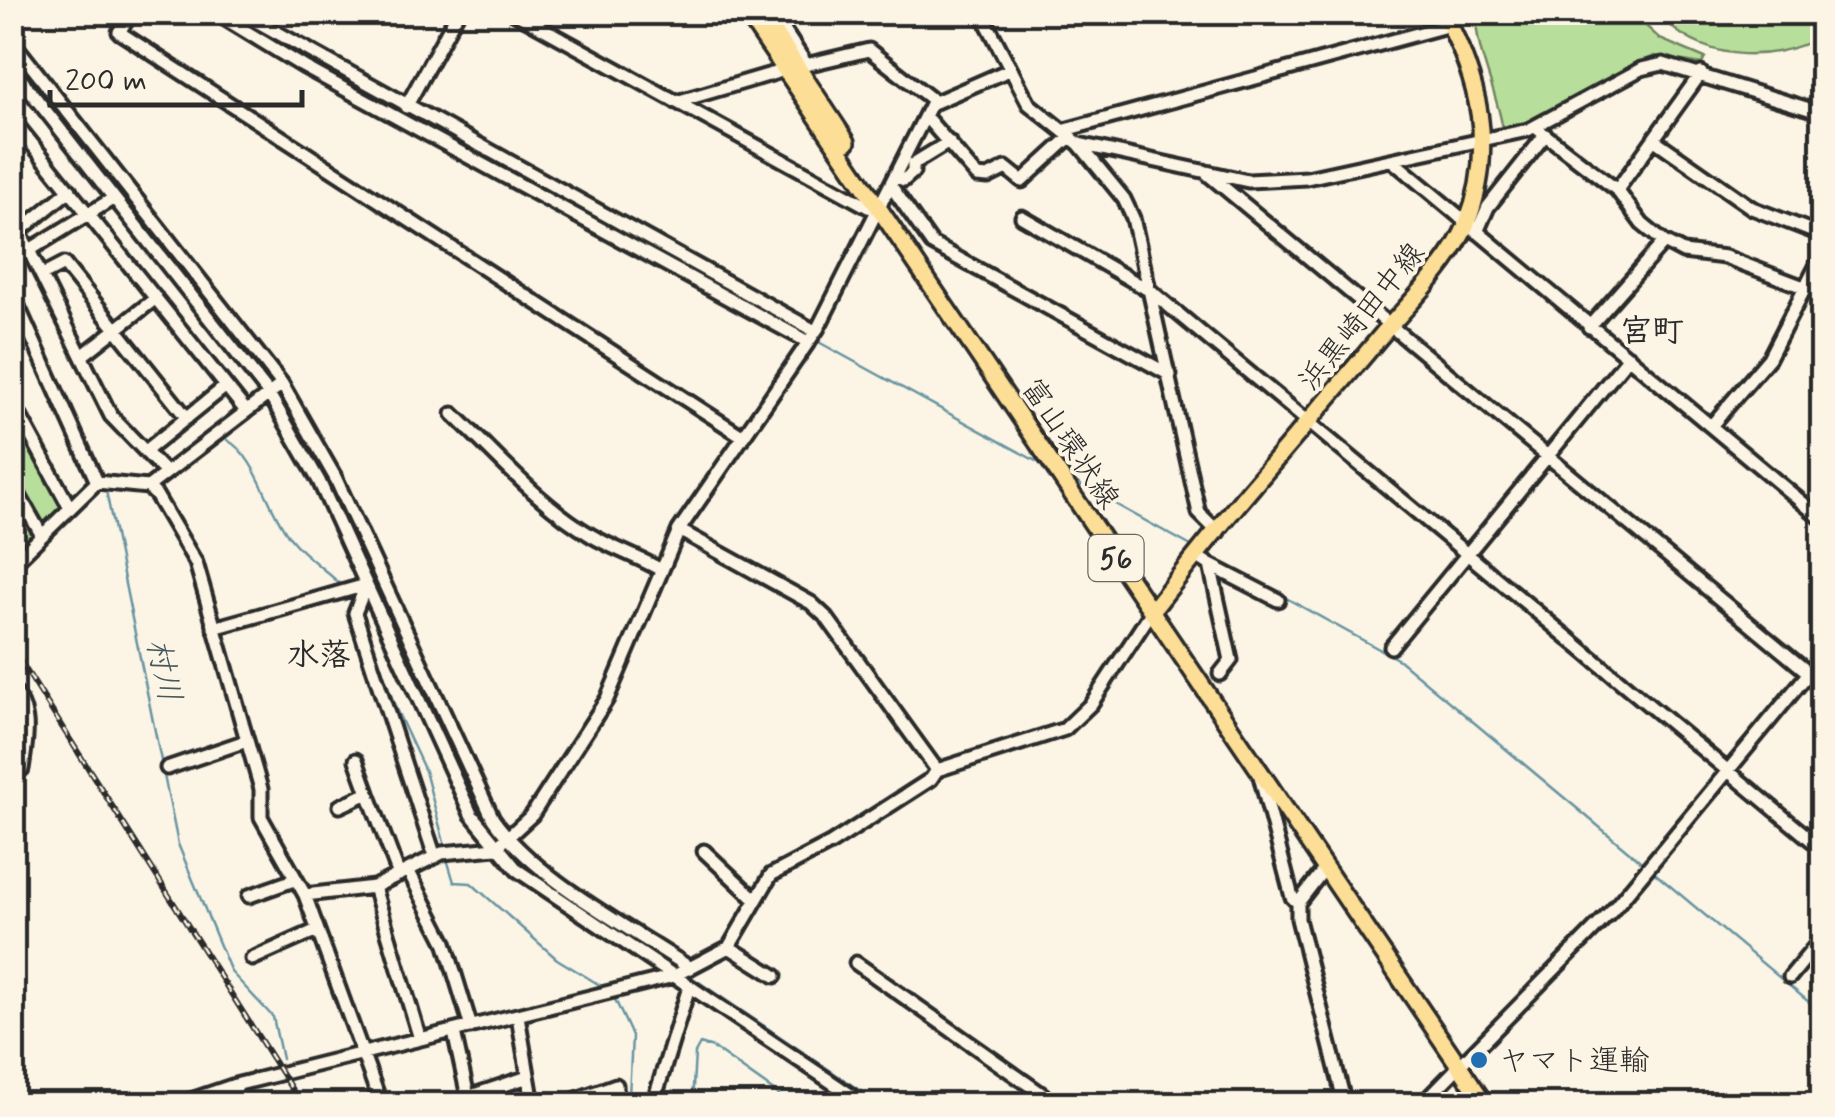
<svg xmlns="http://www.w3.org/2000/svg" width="1835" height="1117" font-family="Mynerve,'Klee One',sans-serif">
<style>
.green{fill:#b7df9b;stroke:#718563;stroke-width:2.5}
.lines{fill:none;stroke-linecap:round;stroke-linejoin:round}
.stream{stroke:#6894a2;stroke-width:2.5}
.minor-casing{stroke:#2b2b2b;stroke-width:19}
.major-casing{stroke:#2b2b2b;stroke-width:22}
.minor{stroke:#fcf5e5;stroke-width:11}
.major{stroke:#fcde96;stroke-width:15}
.rail-casing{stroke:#2b2b2b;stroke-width:6}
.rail{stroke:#fcf5e5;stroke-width:2.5;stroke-dasharray:8;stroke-linecap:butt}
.poi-dot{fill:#1f6fb2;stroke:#fcf5e5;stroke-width:4}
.labels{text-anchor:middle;stroke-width:8;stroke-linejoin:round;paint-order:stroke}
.shield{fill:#fcf5e5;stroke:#6a6863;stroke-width:2.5}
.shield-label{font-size:28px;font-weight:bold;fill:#2b2b2b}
.street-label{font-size:30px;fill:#2b2b2b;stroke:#fcf5e5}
.poi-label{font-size:30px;fill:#2b2b2b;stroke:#fcf5e5;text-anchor:start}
.neighbourhood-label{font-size:32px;font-weight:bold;fill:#2b2b2b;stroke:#fcf5e5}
.water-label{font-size:32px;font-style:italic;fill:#44575d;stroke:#fcf5e5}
</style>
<rect width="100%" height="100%" fill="#fcf5e5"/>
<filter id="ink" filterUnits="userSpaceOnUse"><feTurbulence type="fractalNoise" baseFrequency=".01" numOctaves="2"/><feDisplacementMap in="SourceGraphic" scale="20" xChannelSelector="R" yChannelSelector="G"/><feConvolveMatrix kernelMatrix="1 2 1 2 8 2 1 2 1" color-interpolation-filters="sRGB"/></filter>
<g filter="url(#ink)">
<!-- green -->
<path class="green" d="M 1476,13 L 1632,13 L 1660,39 L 1705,58 L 1702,64 L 1654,56 L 1526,124 L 1503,130 C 1497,90 1475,52 1476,13 Z
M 1658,13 L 1822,13 L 1822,36 C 1770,65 1698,61 1658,13 Z
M 12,406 L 65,503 L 13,556 L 12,556 Z"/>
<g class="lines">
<!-- stream -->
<path class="stream" d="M 293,54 L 808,336
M 12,56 L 183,267
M 12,281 L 102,479
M 210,301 L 274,386
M 815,340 L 1045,466
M 278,393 L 323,467 L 481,813 L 499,838
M 227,440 C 258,457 266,508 291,539 C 306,558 327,570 344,588
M 1070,479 L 1191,546
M 105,486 L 178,844 L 231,972 L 273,1017 L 282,1059
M 1213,558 L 1399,660 L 1645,865
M 361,610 L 396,709 L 425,771 L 445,846
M 504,844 L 543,877
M 447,859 L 454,882 L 471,883 L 557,959 L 603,987
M 1651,870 L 1822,1013
M 658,954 L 681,969
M 687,974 L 880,1104
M 613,995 L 632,1036 L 629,1096 L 638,1104
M 692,1104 L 695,1053 L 700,1044 L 713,1048 L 778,1094 L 784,1104"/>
<defs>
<path id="minor" d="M 132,12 L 119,32 L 742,436
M 214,12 L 304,67 L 808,342
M 240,12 L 815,331
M 513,12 L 868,207 L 880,209
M 780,12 L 785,32 L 806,64
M 981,12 L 1029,104 L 1079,144 L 1124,199 L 1133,218 L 1199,513 L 1218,532
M 12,41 L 282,384 L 269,394 L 114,198
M 797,67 L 869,50 L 934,101
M 12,68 L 114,198 L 12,261
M 676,102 L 785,70
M 406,107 L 458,12
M 926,117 L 977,176 L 988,177 L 1006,168 L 1022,181 L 1071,136
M 12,119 L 246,411
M 1535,127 L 1617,190 L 1642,224 L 1664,242 L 1683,252 L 1725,257 L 1822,294
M 1065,130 L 1450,25
M 1656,141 L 1752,208 L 1822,235
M 1079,144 L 1248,181 L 1307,178 L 1528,130 L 1641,69 L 1663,64 L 1822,113
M 1394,162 L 1822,519
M 1204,171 L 1822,684
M 897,177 L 904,180 L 913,172 L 913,164 L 949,142
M 891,186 L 932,244 L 1170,375
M 1617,190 L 1701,73
M 12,216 L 111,416 L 166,473
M 1022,217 L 1152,292 L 1822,849
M 21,230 L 70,190
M 1477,232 L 1488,207 L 1545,135
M 43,275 L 64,264 L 187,418
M 12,293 L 97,482
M 1589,327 L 1664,242
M 82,356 L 156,298
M 282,384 L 335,477 L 493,819 C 536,880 628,926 690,968
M 12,401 L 69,506
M 453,414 C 497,455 539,505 592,536 C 614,549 639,557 661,570
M 1711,426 L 1769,358 L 1822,255
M 147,450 L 226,386
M 12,483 L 41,534
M 148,487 L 269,394 L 319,481 L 471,814 L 517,870 L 864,1104
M 1198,557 L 1210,565 L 1231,660 L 1220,674
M 12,565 L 97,482 L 148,487 L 156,495 L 196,563 L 261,789 L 261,817 L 305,895 L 381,1104
M 1210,565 L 1278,600
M 214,628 L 366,585 L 355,613 L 435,857
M 1391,647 L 1629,357
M 12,689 C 33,712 26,741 22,769 L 12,773
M 356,760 L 368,793
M 167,768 L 246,741
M 937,770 L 1065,729 L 1091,704 L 1152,611
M 1260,776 L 1292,897 L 1298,903 L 1298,919 L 1345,1104
M 340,806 L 368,793 L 399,875
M 704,851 L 756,900
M 408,870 L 445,942 L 471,1027
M 374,887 L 420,1039
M 305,895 L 374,887 L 442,853 L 496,848 L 532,815 L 607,699 L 679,530 L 818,328 L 931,104 L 1009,70
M 249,896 L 294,880
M 1298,903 L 1325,868
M 729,947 L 775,976
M 252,959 L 317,930
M 856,963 L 1056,1104
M 1790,977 L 1822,938
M 518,1016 L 533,1104
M 454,1032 L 468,1097
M 235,1085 L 240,1104
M 179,1104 L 235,1085 L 674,976 L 729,947 L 771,875 L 830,844 L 931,779 L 937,770 L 827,618 L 811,603 L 679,530
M 469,1104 L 468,1097 L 528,1077
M 563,1104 L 616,1085 L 617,1104
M 653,1104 L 689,987
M 1422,1104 L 1612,911 L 1822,657"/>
<path id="major" d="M 746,12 L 1485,1104
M 761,12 L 847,142
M 1152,611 C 1224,517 1304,428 1380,337 C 1409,303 1450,265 1467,223 C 1496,148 1479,80 1443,12"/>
</defs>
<!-- minor casing -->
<use href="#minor" class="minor-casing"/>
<!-- major casing -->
<use href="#major" class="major-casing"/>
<!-- minor -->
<use href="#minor" class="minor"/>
<!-- major -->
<use href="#major" class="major"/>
<defs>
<path id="rail" d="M 12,648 L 301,1104"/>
</defs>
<!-- rail casing -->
<use href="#rail" class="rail-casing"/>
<!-- rail -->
<use href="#rail" class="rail"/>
</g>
</g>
<!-- markers -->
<circle class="poi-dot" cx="1479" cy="1060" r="10"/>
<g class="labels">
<!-- shield labels -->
<rect class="shield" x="1088.5" y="535" width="55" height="46" rx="8"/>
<g class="shield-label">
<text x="1116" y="568">56</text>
</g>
<!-- street labels -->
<g class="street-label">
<text transform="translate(1361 316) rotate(-51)" y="10">浜黒崎田中線</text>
<text transform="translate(1071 443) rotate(56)" y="10">富山環状線</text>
</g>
<!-- poi labels -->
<g class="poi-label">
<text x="1499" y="1070">ヤマト運輸</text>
</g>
<!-- neighbourhood labels -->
<g class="neighbourhood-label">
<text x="1652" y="341">宮町</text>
<text x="319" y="665">水落</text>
</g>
<!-- water labels -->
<g class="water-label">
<text transform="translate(165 670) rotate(78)" y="11">村川</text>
</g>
</g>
<!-- margin -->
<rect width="1835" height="1117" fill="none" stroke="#fcf5e5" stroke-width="50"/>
<rect x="25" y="25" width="1785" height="1067" fill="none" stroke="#2b2b2b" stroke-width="4" filter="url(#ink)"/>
<!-- scale -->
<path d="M50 90v15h252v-15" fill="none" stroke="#2b2b2b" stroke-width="5"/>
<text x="65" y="90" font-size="30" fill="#2b2b2b" stroke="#fcf5e5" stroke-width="8" paint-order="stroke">200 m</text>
</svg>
